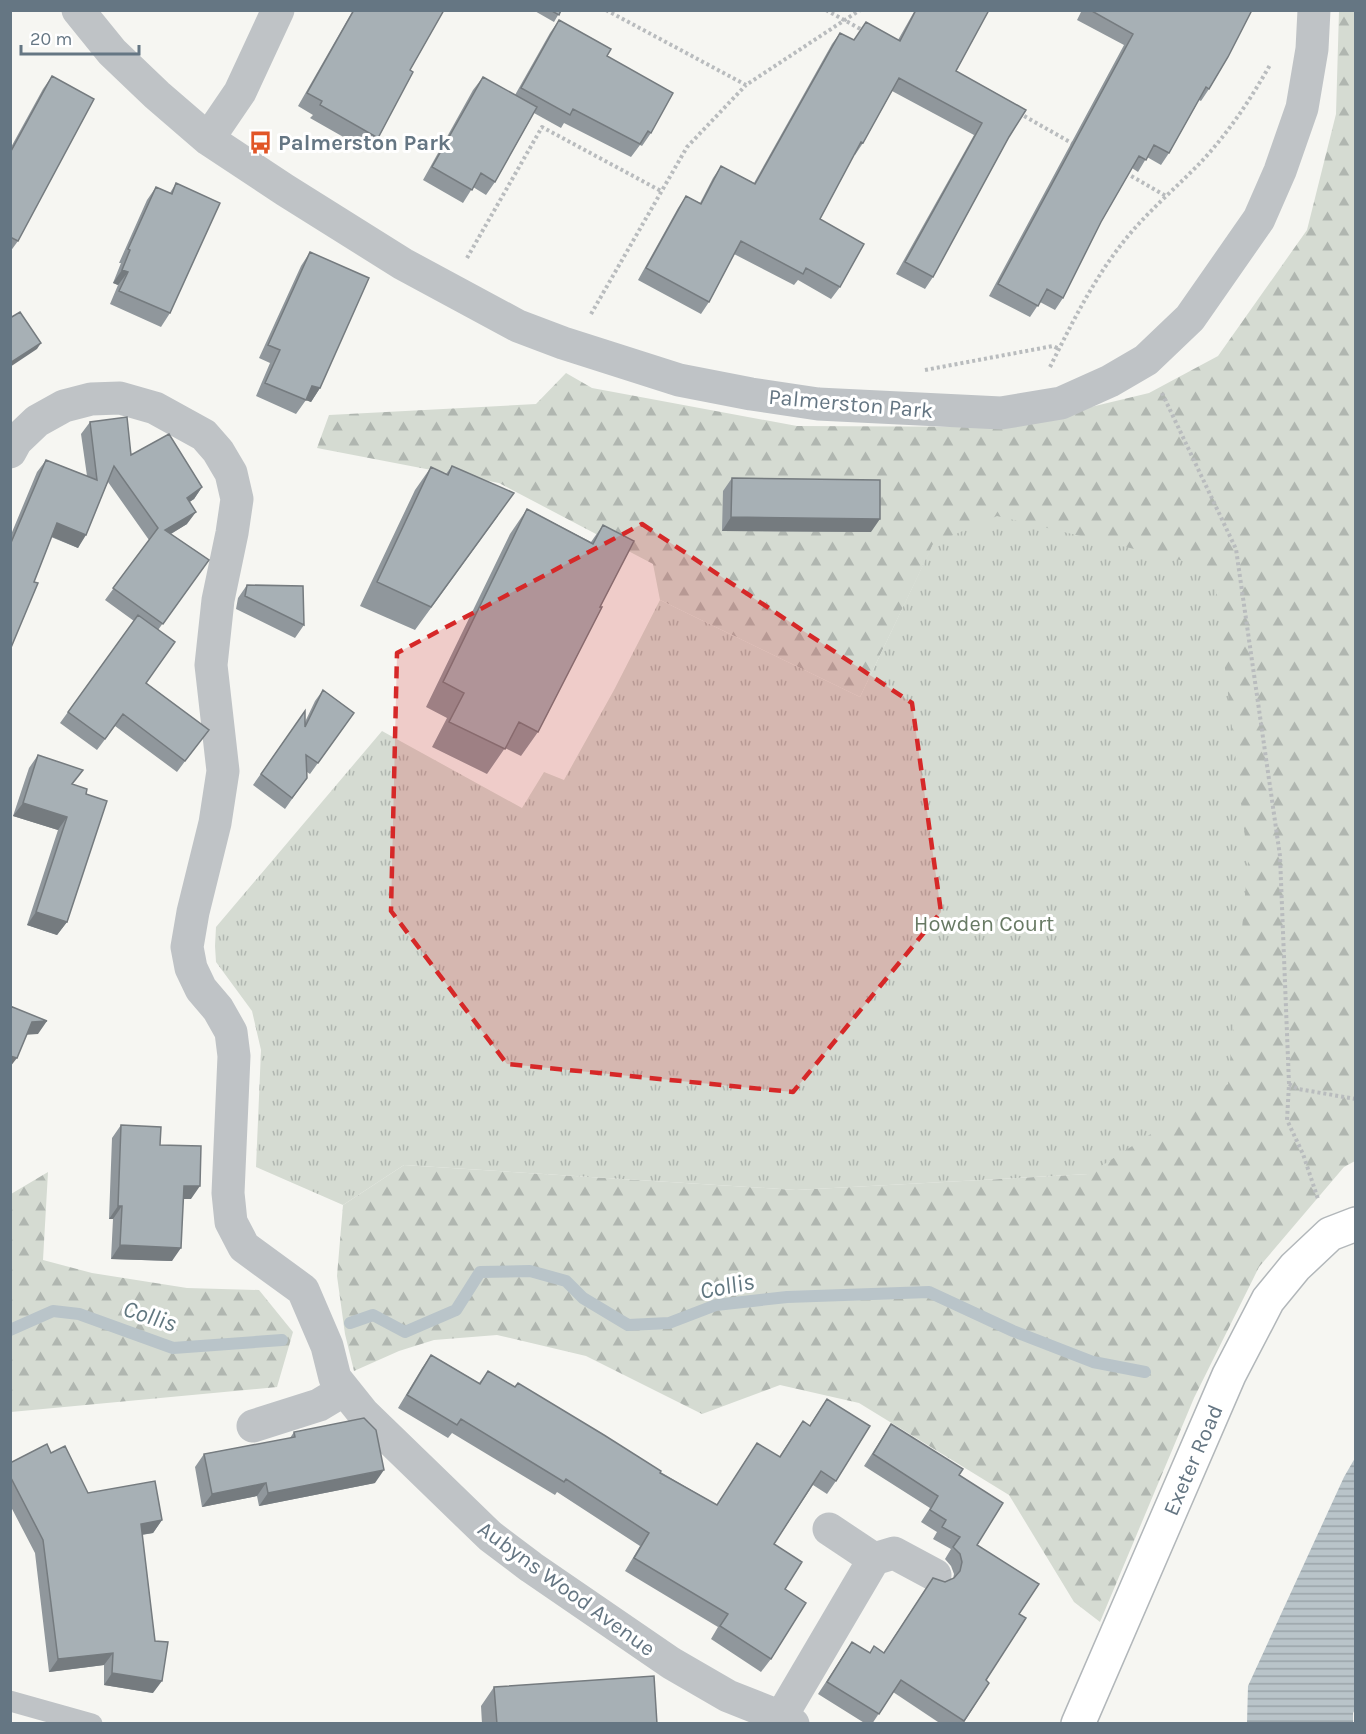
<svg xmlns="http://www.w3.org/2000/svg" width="1366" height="1734" font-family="Karla,sans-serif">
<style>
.forest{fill:url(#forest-firs)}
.park{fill:url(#park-tufts)}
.water{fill:url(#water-rules)}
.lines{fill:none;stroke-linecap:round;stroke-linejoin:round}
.stream{stroke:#b9c4c9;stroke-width:12}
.primary-casing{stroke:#b2b7ba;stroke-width:36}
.path{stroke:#b9bcbe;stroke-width:4;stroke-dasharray:3 3;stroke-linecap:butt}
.service{stroke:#bfc3c6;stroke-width:21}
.minor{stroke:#bfc3c6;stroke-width:33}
.primary{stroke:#fff;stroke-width:33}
.wall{fill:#90979c}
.shaded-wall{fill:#757b7f}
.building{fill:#a7b0b5;stroke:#757b7f;stroke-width:1.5}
.marked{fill:#d62828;fill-opacity:0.2;stroke:#d62828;stroke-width:4.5;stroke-dasharray:12 8;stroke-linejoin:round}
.labels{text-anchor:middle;stroke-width:6;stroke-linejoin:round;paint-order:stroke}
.poi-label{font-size:22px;font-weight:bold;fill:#657683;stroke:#fff;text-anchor:start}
.street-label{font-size:22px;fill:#657683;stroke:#fff}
.park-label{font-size:22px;fill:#687a64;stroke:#fff}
.water-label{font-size:24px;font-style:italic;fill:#617780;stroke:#fff}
</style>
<defs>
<pattern id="forest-firs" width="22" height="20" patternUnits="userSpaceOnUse" patternTransform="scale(1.5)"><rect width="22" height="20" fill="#d5dbd2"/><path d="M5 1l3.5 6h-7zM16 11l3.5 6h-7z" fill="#b0b6b0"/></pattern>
<pattern id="park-tufts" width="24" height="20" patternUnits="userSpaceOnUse" patternTransform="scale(1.5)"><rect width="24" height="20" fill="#d5dbd2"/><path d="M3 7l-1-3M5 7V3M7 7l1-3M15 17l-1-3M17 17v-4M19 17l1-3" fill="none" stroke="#b0b6b0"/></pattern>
<pattern id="water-rules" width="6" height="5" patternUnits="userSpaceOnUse" patternTransform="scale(1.5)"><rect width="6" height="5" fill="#b9c4c9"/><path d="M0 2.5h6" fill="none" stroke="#9aa4a9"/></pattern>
</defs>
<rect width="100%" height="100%" fill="#f6f6f2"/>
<!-- forest -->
<path class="forest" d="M 1339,11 L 1355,11 L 1355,1161 L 1344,1167 L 1259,1267 L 1194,1398 L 1100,1622 L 1074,1602 L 1009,1495 L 859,1403 L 780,1385 L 702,1414 L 586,1356 L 497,1335 L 434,1340 L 399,1351 L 354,1371 L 345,1334 L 337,1276 L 343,1205 L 404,1165 L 796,1190 L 1089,1174 L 933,545 L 860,697 L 660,600 L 653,564 L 499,483 L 317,448 L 329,415 L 536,404 L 566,373 L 592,388 L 797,426 L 1008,427 L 1149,393 L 1218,356 L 1307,230 L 1336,114 Z
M 48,1172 L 43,1260 L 92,1273 L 187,1288 L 259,1290 L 293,1332 L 277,1387 L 11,1412 L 11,1194 Z"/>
<!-- park -->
<path class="park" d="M 997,516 L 1213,568 L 1248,862 L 1228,1084 L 1089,1174 L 796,1190 L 404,1165 L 343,1205 L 256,1167 L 261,1050 L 252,1011 L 216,962 L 215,946 L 216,927 L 382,731 L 522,808 L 544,772 L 564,780 L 614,690 L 660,600 L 860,697 L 933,544 Z"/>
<!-- water -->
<path class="water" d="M 1355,1458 L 1356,1708 L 1353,1713 L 1353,1723 L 1247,1723 L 1248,1686 L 1344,1477 Z"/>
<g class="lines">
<!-- stream -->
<path class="stream" d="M 350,1323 L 373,1315 L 405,1332 L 456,1310 L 480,1272 L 530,1271 L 566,1281 L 583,1298 L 628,1325 L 669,1323 L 716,1305 L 787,1297 L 929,1292 L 1013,1331 L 1093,1362 L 1145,1372
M 10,1330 L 53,1311 L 79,1314 L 173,1348 L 282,1340"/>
<defs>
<g id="primary">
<path id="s1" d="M 1078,1724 L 1229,1375 L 1268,1300 L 1295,1267 L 1330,1234 L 1356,1224"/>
</g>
</defs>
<!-- primary casing -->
<use href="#primary" class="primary-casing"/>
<!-- path -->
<path class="path" d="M 606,10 L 746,85 L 860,10
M 826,10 L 864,31
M 1019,113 L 1075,145
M 1126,173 L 1166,196
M 467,258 L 542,127 L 661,191
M 591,314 L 687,147 L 746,85
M 1050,367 C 1072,323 1093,280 1124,241 C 1147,212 1176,188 1201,162 C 1229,132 1250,100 1270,65
M 925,370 L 1053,346 L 1059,349
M 1162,393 L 1236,549 L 1280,856 L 1289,1084 L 1287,1120 L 1303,1154 L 1318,1199
M 1289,1084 L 1298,1089 L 1356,1099"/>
<!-- service -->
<path class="service" d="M 10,1701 L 92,1724"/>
<!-- minor -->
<path class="minor" d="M 78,10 L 112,52 L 157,95 L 208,139 L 285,190 L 403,264 L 518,326 L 563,343 L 679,380 L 751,394 L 818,404 L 1001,413 L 1061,403 L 1110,381 L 1146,360 L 1190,318 L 1259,219 L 1280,171 L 1302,108 L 1312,49 L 1314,10
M 208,139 L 240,92 L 278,10
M 10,452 L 16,441 L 37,421 L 64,406 L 91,399 L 120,398 L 155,408 L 204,435 L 218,451 L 231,473 L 237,499 L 232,533 L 218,600 L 211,665 L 223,771 L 215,823 L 193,912 L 187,947 L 191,968 L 201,989 L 218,1009 L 231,1032 L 234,1056 L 228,1193 L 231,1222 L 244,1247 L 303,1290 L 327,1346 L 335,1378 L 363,1413 L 490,1536 L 531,1567 L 671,1663 L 728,1696 L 781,1717 L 793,1724
M 253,1426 L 319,1405 L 344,1390
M 829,1529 L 874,1559 L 894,1553 L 935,1575
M 781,1717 L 874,1559"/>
<!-- primary -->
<use href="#primary" class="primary"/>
</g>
<!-- wall -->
<path class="wall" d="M 353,10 L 444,10 L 410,70 L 378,138 L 368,151 L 310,118 L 313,115 L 298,106 Z
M 533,10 L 561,10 L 554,22 Z
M 915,10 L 989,10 L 956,71 L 1009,137 L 933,277 L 925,289 L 896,274 L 974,135 L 892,91 L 863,143 L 855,155 L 854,155 L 820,219 L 840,287 L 831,299 L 798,280 L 794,285 L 734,254 L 709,302 L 701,314 L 638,280 L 678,208 L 686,196 L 700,203 L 713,178 L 721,166 L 754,183 L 832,44 L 840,33 L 854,40 L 898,40 Z
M 1082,10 L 1252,10 L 1209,89 L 1201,101 L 1199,100 L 1169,153 L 1161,165 L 1147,157 L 1138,172 L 1132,168 L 1101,222 L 1063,298 L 1055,310 L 1040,302 L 1030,317 L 989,296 L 1124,45 L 1077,20 Z
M 559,20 L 607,56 L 651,133 L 642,146 L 640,145 L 631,157 L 564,123 L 561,128 L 534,113 L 495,182 L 486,195 L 473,187 L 463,203 L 423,180 L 473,90 L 483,77 L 515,95 L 550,33 Z
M 52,76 L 18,241 L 10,252 L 10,149 L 43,89 Z
M 176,183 L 170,313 L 161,327 L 110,304 L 118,285 L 113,283 L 121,263 L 119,263 L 147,200 L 156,187 L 170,193 Z
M 310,252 L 320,388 L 311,402 L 306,400 L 296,414 L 256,396 L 270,363 L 259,358 L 301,266 Z
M 90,422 L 131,455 L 202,487 L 194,499 L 189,502 L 187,524 L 171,534 L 209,560 L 158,630 L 146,683 L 200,741 L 177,772 L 115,726 L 97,750 L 60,723 L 134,621 L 105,600 L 149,540 L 108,482 L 78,548 L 51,537 L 34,582 L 10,650 L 10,537 L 37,472 L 46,460 L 87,476 L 81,434 Z
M 452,466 L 498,516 L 415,630 L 360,606 L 415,490 L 431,467 L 446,474 Z
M 732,478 L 871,532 L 722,531 L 723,491 Z
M 527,509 L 591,542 L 603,525 L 600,607 L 538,732 L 521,756 L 505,748 L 487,774 L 432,747 L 447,718 L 426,707 L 510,534 Z
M 247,585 L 304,625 L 295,638 L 236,609 L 238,598 Z
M 323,690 L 354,713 L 310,774 L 307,772 L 307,778 L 285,809 L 253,785 L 305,711 L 305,722 L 315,701 Z
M 38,755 L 86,794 L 67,922 L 57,935 L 27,925 L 58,830 L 13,816 L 29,768 Z
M 121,1125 L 160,1145 L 191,1199 L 184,1199 L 172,1261 L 111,1259 L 113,1219 L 109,1219 L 112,1138 Z
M 431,1355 L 479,1383 L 488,1371 L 717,1505 L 757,1443 L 779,1457 L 803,1421 L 809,1426 L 827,1399 L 836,1481 L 827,1494 L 813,1485 L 774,1544 L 785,1589 L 771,1659 L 761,1672 L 711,1639 L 718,1627 L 625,1571 L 640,1546 L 557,1492 L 555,1495 L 452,1433 L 448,1438 L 398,1408 L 422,1368 Z
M 891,1424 L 959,1475 L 977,1545 L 1019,1614 L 986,1680 L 989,1683 L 963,1724 L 941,1724 L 893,1692 L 872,1724 L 866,1724 L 818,1694 L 852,1642 L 870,1653 L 884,1652 L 933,1578 L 945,1582 L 953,1579 L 954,1574 L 951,1566 L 945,1559 L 951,1549 L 933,1539 L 937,1532 L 921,1522 L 930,1508 L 864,1466 Z
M 294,1432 L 375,1483 L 259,1506 L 257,1496 L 202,1507 L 195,1467 L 204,1454 L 290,1438 Z
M 51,1453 L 88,1493 L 162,1520 L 153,1533 L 142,1535 L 153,1693 L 104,1685 L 104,1665 L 49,1672 L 35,1553 L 10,1505 L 10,1463 Z
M 494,1687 L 657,1724 L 482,1724 L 481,1706 Z"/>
<!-- shaded-wall -->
<path class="shaded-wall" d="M 122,270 L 128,272 L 118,285 L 113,283 Z
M 41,343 L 37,349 L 10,367 L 10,363 Z
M 312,386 L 320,388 L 311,402 L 303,399 Z
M 202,487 L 194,499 L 178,510 L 187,498 Z
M 196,512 L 187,524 L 157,542 L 165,530 Z
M 731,517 L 880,519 L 871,532 L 722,531 Z
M 57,523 L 86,535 L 78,548 L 48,535 Z
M 23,803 L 67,817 L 58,830 L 13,816 Z
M 36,912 L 67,922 L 57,935 L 27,925 Z
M 47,1021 L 38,1034 L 23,1035 L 32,1022 Z
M 10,1056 L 17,1058 L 10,1067 Z
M 184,1186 L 200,1186 L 191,1199 L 175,1199 Z
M 118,1206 L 122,1206 L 113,1219 L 109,1219 Z
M 120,1245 L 181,1248 L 172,1261 L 111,1259 Z
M 384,1470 L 375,1483 L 259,1506 L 268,1493 Z
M 266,1483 L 257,1496 L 202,1507 L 212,1494 Z
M 162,1520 L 153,1533 L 132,1536 L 141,1524 Z
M 113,1653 L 104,1665 L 49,1672 L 58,1659 Z
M 112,1673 L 162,1681 L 153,1693 L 104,1685 Z"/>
<!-- building -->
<path class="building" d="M 354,10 L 444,10 L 410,70 L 413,72 L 378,138 L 320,105 L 322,101 L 307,93 Z
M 550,10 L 561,10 L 559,15 Z
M 916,10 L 989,10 L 956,71 L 1026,110 L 1009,137 L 933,277 L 905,262 L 982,123 L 899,78 L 863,143 L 861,142 L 820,219 L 864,244 L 840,287 L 806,268 L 803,274 L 741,241 L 709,302 L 646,268 L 686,196 L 701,204 L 721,166 L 755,184 L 840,33 L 854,40 L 866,22 L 900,41 Z
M 1090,10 L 1252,10 L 1228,57 L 1209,89 L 1206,87 L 1169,153 L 1154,145 L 1146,160 L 1139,156 L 1101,222 L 1063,298 L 1047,289 L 1038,306 L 998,284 L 1133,34 Z
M 559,20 L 611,49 L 607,56 L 673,93 L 651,133 L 648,131 L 640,144 L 573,109 L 570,115 L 521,88 Z
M 52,76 L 94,99 L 18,241 L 10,237 L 10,153 Z
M 483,77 L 537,107 L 495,182 L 481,173 L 472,190 L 432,167 Z
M 176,183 L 220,203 L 170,313 L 119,291 L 128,272 L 122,270 L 130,250 L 128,249 L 156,187 L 172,194 Z
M 310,252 L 369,278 L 320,388 L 312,386 L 306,400 L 265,383 L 280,350 L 268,345 Z
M 20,312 L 41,343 L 10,363 L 10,318 Z
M 127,417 L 131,455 L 169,434 L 202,487 L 187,498 L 196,512 L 165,530 L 209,560 L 163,624 L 113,588 L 158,528 L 114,466 L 86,535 L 57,523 L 34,582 L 38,583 L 10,650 L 10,545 L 46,460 L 97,480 L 90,422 Z
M 452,466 L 514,493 L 431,607 L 377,582 L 431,467 L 448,475 Z
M 732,478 L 880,480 L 880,519 L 731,517 Z
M 527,509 L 593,544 L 603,525 L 634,541 L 600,607 L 602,607 L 538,732 L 519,722 L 505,749 L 449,722 L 464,693 L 443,682 Z
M 247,585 L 303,586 L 304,625 L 245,596 Z
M 138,615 L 175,642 L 146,683 L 209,730 L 185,761 L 123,714 L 105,739 L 68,712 Z
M 323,690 L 354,713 L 318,763 L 306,755 L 307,778 L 292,798 L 261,774 L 305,711 L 305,727 Z
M 38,755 L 83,770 L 72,784 L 87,789 L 86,794 L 107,801 L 67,922 L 36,912 L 67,817 L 23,803 Z
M 10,1006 L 47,1021 L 32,1022 L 17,1058 L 10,1056 Z
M 121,1125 L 161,1127 L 160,1145 L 201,1146 L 200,1186 L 184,1186 L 181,1248 L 120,1245 L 122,1206 L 118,1206 Z
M 431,1355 L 480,1384 L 488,1371 L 515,1387 L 518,1383 L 604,1435 L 661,1471 L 660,1473 L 717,1505 L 757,1443 L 780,1457 L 803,1421 L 810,1426 L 827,1399 L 870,1426 L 836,1481 L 821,1471 L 774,1544 L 802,1562 L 785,1589 L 806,1603 L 771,1659 L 720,1626 L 728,1614 L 634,1558 L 649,1533 L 566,1479 L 564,1482 L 461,1419 L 457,1425 L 407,1395 Z
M 364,1418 L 376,1430 L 384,1470 L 268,1493 L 266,1483 L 212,1494 L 204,1454 L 295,1437 L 294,1432 Z
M 891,1424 L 963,1469 L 959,1475 L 1003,1503 L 977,1545 L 1039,1584 L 1019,1614 L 1026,1618 L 986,1680 L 989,1683 L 964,1721 L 901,1680 L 879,1714 L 827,1682 L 852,1642 L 870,1653 L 874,1646 L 884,1653 L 933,1578 L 945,1582 L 954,1578 L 960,1571 L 962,1562 L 960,1554 L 953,1547 L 960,1537 L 942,1527 L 946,1520 L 930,1510 L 938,1496 L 873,1454 Z
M 47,1444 L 51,1453 L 65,1446 L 88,1493 L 155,1481 L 162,1520 L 141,1524 L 155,1641 L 168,1642 L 162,1681 L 112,1673 L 113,1653 L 58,1659 L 43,1540 L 10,1476 L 10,1463 Z
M 654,1676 L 657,1724 L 497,1724 L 494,1687 Z"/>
<!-- marked area -->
<path class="marked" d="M 642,524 L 912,703 L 941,912 L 793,1092 L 507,1064 L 391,911 L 397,653 Z"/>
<!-- icons -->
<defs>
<symbol id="bus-bare" viewBox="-9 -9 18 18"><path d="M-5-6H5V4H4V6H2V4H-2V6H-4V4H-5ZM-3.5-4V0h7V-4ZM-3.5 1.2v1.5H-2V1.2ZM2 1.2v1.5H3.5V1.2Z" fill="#e15527" stroke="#fff" stroke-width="2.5" paint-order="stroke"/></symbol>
</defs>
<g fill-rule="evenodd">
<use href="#bus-bare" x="244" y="126" width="33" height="33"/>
</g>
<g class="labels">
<!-- poi labels -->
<g class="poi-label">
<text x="278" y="150">Palmerston Park</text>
</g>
<!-- street labels -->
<g class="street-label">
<text transform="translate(851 403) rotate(5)" y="8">Palmerston Park</text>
<text dy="8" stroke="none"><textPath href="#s1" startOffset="288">Exeter Road</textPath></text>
<text transform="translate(567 1588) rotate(36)" y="8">Aubyns Wood Avenue</text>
</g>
<!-- park labels -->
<g class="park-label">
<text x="984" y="931">Howden Court</text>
</g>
<!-- water labels -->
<g class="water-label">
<text transform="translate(727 1286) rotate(-11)" y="8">Collis</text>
<text transform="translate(150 1316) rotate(18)" y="8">Collis</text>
</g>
</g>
<!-- border -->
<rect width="1366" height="1734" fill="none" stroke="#657683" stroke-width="24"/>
<!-- scale -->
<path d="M21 45v9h118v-9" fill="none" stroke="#657683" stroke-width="3"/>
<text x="30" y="45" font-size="18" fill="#657683" stroke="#ffffff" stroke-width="4.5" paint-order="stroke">20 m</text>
</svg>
